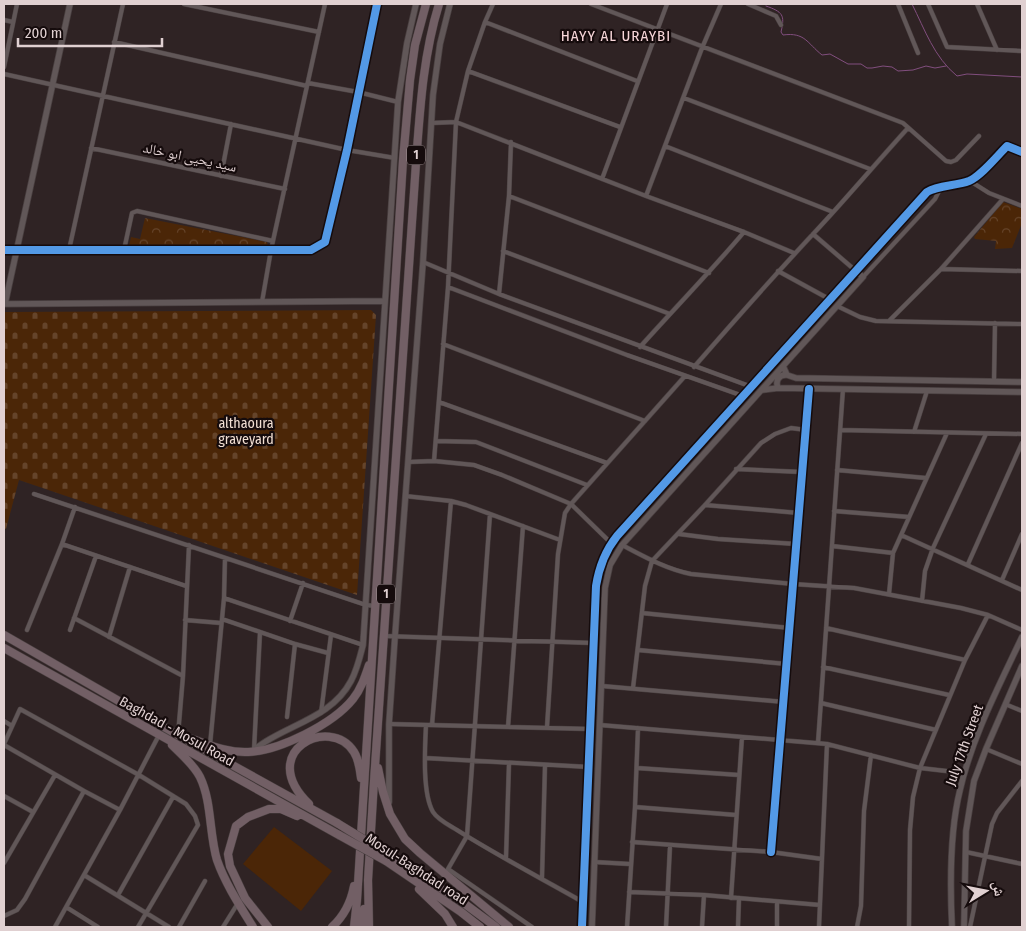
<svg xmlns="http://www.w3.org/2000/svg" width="1026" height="931" font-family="'Fira Sans Condensed','Noto Naskh Arabic',sans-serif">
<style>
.cemetery{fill:url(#cemetery-stones)}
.park{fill:url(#park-crowns)}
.garden{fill:#4b2607}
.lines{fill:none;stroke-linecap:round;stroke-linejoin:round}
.stream{stroke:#814e7e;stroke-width:1}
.street-casing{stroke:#4a4041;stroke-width:5}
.secondary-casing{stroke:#4a4041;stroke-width:7}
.highway-casing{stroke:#4a4041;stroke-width:9}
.street{stroke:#615758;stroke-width:4}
.secondary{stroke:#615758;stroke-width:5.5}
.highway{stroke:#725f65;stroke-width:8}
.highway-bridge-casing{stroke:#4a4041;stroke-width:9;stroke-linecap:butt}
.highway-bridge{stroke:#725f65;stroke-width:8}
.cycleway-casing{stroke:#150b0c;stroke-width:11}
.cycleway{stroke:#5399e6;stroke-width:8}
.labels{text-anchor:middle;stroke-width:4.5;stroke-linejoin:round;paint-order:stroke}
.shield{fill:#150b0c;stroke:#a39596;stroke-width:1}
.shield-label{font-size:12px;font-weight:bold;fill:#e0d0d1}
.street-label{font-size:14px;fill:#e0d0d1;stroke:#150b0c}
.park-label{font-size:14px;fill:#f2dfd3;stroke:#150b0c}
.neighbourhood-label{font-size:15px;letter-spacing:1px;fill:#f7d6d9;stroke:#150b0c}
</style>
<defs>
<pattern id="cemetery-stones" width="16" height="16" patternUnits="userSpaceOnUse" patternTransform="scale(1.25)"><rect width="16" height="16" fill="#4b2607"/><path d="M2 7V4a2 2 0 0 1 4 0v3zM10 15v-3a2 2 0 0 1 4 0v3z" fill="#65442a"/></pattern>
<pattern id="park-crowns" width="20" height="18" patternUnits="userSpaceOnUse" patternTransform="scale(1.25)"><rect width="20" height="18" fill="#4b2607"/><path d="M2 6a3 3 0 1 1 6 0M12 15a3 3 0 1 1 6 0" fill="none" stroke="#65442a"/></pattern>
</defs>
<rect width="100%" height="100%" fill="#2f2324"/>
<!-- cemetery -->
<path class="cemetery" d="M 371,310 L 376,315 L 357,595 L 19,480 L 6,529 L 4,528 L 4,312 Z"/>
<!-- park -->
<path class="park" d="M 1003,202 L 1022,209 L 1022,223 L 1012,248 L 995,249 L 996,241 L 975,239 L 974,237 Z
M 145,218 L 267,242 L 268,246 L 129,246 L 131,237 L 140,239 Z"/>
<!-- garden -->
<path class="garden" d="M 274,827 L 332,871 L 301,911 L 243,864 Z"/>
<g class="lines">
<!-- stream -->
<path class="stream" d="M 912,4 C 925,30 934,57 957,76 L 967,74 L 1022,77
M 766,6 C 783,12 785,15 781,32 L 783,35 C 805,32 807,43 822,55 L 830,54 L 848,64 L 861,64 L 867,68 L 872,68 L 883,66 L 892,67 L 898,71 L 913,70 L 926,66 L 935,68 L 946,66"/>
<defs>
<path id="street" d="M 184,4 L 319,32
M 591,4 L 903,123 L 946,161 L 951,162 L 956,160 L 979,136
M 748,4 L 776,16 L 781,25
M 898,4 L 918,53
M 928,4 L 947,47 L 1022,51
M 977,4 L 997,50
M 4,20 L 13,22
M 485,22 L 637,81
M 114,42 L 307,86
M 4,67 L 17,4
M 468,71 L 620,127
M 4,74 L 347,150 L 395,158
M 308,83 L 358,92 L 398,102
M 684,98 L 870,169
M 431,123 L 456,122 L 646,196 L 744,232 L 794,253
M 665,146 L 833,212
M 91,148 L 285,189
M 221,176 L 231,124
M 602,179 L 667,4
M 970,181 L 989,193 L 1022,206
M 509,196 L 709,273
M 646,196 L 702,48 L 721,4
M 813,234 L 856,271 L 927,192 C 938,185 956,186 969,181 C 981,176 997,156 1007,146 L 1022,152
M 4,250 L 311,250 L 325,242 L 347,150 L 377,4
M 69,250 L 123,4
M 124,250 L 132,213 L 137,211 L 273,241
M 503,251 L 670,314
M 423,262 L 499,294 L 752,387
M 941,269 L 1022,271
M 778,271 L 831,300
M 863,277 L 935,199 L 940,189
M 448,287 L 627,355 L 743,396
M 499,294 L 509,196 L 511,142
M 262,302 L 271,250 L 325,4
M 837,306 L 860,317 L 876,321 L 1022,324
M 889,321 L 941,269 L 1003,199
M 443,344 L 645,421
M 640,347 C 675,308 711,271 744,232
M 694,367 C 733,322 773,277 814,233 C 846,199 876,163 908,128
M 994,382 L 995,323
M 439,402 L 607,463
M 840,430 L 1022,434
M 914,432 L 927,391
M 436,441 L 476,442 L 587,485
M 434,461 L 448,287 L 456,122 L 468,71 L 485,22 L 493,4
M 408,462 L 434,461 L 474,465 L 502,475 L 571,504 L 611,543
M 736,469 L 802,472
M 837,470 L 926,478
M 34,494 L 366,605 L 376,606
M 405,496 L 451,501 L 466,505 L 560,540
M 705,505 L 799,513
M 834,511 L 909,517
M 490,514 L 467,836 L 448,869 L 532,927
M 679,534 L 718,539 L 796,544
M 901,535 L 1022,590
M 62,544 L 186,586
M 622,545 C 645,557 666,569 691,574 L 793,584 L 854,588 L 961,608 L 988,615 L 1022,630
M 832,546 L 893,553
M 968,564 L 1022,443
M 1002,580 L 1022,534
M 889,594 L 893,553 L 947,433
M 224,598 L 363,645
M 922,601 L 925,571 L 933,548 L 986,434
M 642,613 L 790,628
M 74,618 L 183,676
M 222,619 L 295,644 L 328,653
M 185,620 L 221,623
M 290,621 L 303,583
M 826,628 L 965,660
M 27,630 L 62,544 L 75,507
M 70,630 L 96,556
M 384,636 L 594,643
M 109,637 L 130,567
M 638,650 L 787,664
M 823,667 L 949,695
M 602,686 L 784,702
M 633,688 L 645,586 L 652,561 L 705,505 L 761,443 L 775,434 L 791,428 L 806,430
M 821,703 L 936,730
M 1005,704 L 1022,711
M 321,713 L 331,635
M 287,717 L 295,644
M 4,721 L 12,726
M 389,724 L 591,729
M 426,725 C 425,747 422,793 433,812 C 438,820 449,825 457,830 C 498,856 541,878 583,902
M 432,725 L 451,501
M 600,725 L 827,744 L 920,768 L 964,773
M 508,727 L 523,526
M 547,727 L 558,554 L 565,513 L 571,504 L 685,376
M 178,735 L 183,676 L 189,545
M 818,743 L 843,389
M 4,744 L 20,709 L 139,775 L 186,804 L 195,816 L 198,825 L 138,927
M 4,745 L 84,791 L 120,810
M 210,745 L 224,598 L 225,558
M 986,749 L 1022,764
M 254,750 L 260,632
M 425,758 L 589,767
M 637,768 L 739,775
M 4,796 L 33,812
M 635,807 L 736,815
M 632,842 L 771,852 L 822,859
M 771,852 L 809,389
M 966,852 L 1022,864
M 506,858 L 509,763
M 594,862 L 630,864
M 4,863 L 55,775
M 84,875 L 169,927
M 542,878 L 545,765
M 629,892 L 704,895 L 820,905
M 118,895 L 173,797
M 731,898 L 742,737
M 777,902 L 777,927
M 66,907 L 98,927
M 4,916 L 17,910 L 25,899 L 84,791
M 55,927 L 120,810 L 159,735
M 179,927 L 205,881
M 223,927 L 238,903
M 627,927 L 635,807 L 638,728
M 666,927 L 670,846
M 702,927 L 704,895
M 738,927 L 739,898
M 819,927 L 827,744
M 857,927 L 861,906 L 864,811 L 871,755
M 909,927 L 910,830 L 913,797 L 920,768 L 965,660 L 988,615
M 970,927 L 992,824 L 997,813 L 1022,781"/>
<path id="secondary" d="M 4,304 L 385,301
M 5,304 L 70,4
M 783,366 L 787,375 L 796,378 L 1022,382
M 778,388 C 775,381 779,374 787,375
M 762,390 L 778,388 L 1022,392
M 252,751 C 257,748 260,745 265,742 C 295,723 333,715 351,681 C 357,670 360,657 363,645 L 398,102 L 407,43 L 416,4
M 389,802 L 389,724 L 395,636 L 423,262 L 433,95 L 440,44 L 450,4
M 582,927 L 596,586 C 599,567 605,551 617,536 L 856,271 L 863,277 L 622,545 L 610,565 L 605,588 L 592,927
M 952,927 C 950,885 950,830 960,790 C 972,737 999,686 1022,637
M 964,927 L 966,831 L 974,781 L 986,749 L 1022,666"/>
<path id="highway" d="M 4,635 L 178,735 L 337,823
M 4,648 L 339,835
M 192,739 C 210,745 228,753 248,752 C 279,751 333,724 353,699 C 361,689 365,677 369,665
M 172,745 C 182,755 194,765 200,777 C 212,802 209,833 217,860 C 225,883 240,906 253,927
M 378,768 L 383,792 L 390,814 L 405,839 L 420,853 L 509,927
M 309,804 C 255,752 330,714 354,752 C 359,760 360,770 361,778
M 386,853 L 465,904 L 496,927
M 386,861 L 461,912 L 480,927
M 419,889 L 445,914 L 453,927
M 268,927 L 245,898 L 230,866 L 228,854 L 236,826 L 248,817 L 269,809 L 281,809 L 297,816
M 332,927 C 344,916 351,902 354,886
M 354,927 L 357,900 L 403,160 L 410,80 L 415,45 L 426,4
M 362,927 L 364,909
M 369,927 L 368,880 L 374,781 L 416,163 C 420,109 423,56 439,4"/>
</defs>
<!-- street casing -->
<use href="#street" class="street-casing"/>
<!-- secondary casing -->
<use href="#secondary" class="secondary-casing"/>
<!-- highway casing -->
<use href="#highway" class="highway-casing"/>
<!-- street -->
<use href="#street" class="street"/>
<!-- secondary -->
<use href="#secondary" class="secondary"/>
<!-- highway -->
<use href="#highway" class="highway"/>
<defs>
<path id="highway-bridge" d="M 337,823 L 386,853
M 339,835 L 386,861"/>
</defs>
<!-- highway-bridge casing -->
<use href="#highway-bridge" class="highway-bridge-casing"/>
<!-- highway-bridge -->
<use href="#highway-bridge" class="highway-bridge"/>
<defs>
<path id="cycleway" d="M 4,250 L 311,250 L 325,242 L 347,150 L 377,4
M 771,852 L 809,389
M 582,927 L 596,586 C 599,567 605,551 617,536 L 927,192 C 938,185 956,186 969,181 C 981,176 997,156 1007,146 L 1022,152"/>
</defs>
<!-- cycleway casing -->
<use href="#cycleway" class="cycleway-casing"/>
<!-- cycleway -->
<use href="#cycleway" class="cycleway"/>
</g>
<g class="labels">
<!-- shield labels -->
<g class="shield">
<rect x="407" y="145.5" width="18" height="19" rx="4"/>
<rect x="377" y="584.5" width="18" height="19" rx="4"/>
</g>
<g class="shield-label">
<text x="416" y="159">1</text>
<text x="386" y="598">1</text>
</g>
<!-- street labels -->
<g class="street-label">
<text transform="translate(190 157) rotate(12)" y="5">سيد يحيى ابو خالد</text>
<text transform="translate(177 731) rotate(29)" y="5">Baghdad - Mosul Road</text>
<text transform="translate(964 745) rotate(-70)" y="5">July 17th Street</text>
<text transform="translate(417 869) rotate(33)" y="5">Mosul-Baghdad road</text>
</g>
<!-- park labels -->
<g class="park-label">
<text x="246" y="428">althaoura<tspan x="246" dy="16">graveyard</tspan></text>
</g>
<!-- neighbourhood labels -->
<g class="neighbourhood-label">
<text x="616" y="41">HAYY AL URAYBI</text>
</g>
</g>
<!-- border -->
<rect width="1026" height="931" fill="none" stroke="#e0d0d1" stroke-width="10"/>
<!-- north arrow -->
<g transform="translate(986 891) rotate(80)" stroke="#150b0c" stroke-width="4" paint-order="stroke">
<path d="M0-4L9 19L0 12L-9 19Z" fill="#e0d0d1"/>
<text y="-8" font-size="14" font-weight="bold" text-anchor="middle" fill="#e0d0d1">ش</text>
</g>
<!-- scale -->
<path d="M18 38v8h144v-8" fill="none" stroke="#e0d0d1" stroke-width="2.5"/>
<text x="25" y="38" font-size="15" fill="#e0d0d1" stroke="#150b0c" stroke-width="4" paint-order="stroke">200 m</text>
</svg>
